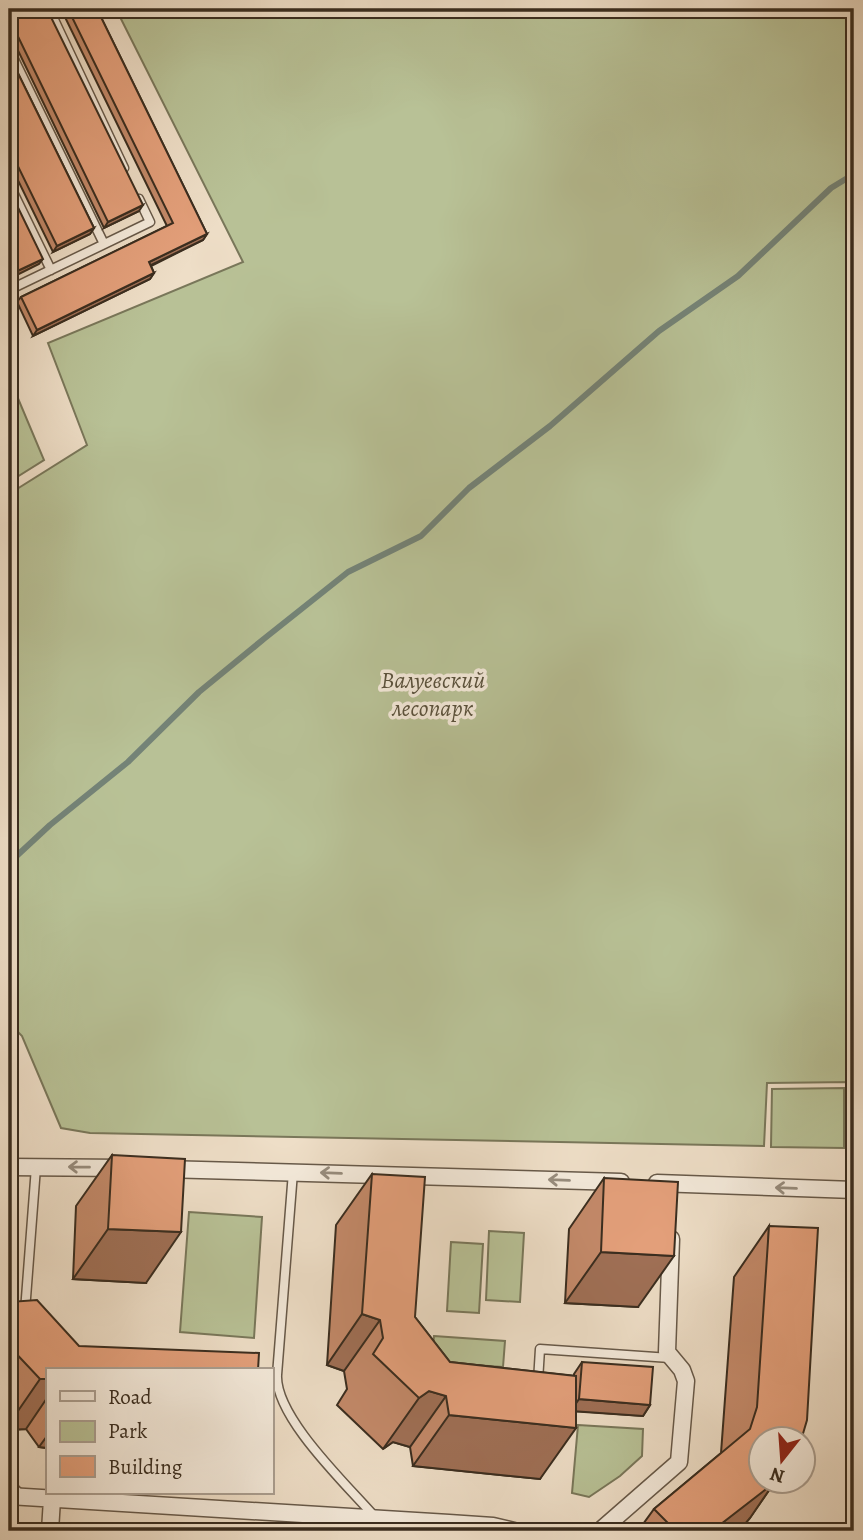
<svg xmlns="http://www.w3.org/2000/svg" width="863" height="1540" font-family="Alegreya,serif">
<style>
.green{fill:#b8c196;stroke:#79775a;stroke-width:2}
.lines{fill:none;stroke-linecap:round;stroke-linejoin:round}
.stream{stroke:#748377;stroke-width:6}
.service-casing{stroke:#675949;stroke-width:11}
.minor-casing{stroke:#675949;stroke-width:19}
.service{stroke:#f4eadb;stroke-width:8}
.minor{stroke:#f4eadb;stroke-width:16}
.wall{fill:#c38969;stroke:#3a2d1f;stroke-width:2}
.shaded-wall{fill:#9f6f55;stroke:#3a2d1f;stroke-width:2}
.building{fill:#e39f7a;stroke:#3a2d1f;stroke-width:2}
.oneway{stroke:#978c7d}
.labels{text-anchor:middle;stroke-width:7;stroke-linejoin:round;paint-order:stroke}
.park-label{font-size:24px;font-style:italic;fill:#5a523d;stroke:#f4eadb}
</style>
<rect width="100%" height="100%" fill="#eedec7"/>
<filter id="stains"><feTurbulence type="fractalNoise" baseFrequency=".00286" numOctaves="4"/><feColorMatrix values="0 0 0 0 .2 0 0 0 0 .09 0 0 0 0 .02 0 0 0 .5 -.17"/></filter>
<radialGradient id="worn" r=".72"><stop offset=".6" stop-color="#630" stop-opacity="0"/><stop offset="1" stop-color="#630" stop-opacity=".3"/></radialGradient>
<!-- green -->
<path class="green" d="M 116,9 L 854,9 L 854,1149 L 850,1149 L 851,1082 L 767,1083 L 764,1146 L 90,1133 L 61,1128 L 22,1036 L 9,1023 L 9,494 L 87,445 L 48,343 L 243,262 Z
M 9,377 L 44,460 L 9,482 Z
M 844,1088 L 844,1148 L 771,1147 L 772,1089 Z
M 189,1212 L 262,1217 L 254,1338 L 180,1332 Z
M 489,1231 L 524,1233 L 520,1302 L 486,1300 Z
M 451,1242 L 483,1244 L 479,1313 L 447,1311 Z
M 434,1336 L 505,1341 L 503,1367 L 432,1362 Z
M 578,1425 L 643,1429 L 642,1456 L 620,1476 L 589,1497 L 572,1493 Z"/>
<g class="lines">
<!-- stream -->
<path class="stream" d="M 9,863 L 50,825 L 128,762 L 199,692 L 265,638 L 348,572 L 421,536 L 469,488 L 550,426 L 659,331 L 738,276 L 831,188 L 854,174"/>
<defs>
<path id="service" d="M 49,9 L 124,168
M 9,49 L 104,244
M 9,184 L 51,270
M 9,290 L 150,222 L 139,199
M 25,1311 L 36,1167
M 271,1374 L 277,1375 L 293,1172
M 277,1375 C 275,1417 346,1484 374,1516
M 538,1381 L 540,1349 L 670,1358
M 9,1483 L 21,1495"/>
<path id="minor" d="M 9,1167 L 124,1168
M 164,1169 L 621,1182
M 657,1183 L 854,1190
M 9,1496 L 449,1523 L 493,1526 L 514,1531
M 50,1531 L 52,1499
M 600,1531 L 679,1462 L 686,1381 L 682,1370 L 667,1352 L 671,1239"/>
</defs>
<!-- service casing -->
<use href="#service" class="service-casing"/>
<!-- minor casing -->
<use href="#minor" class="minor-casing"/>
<!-- service -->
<use href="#service" class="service"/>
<!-- minor -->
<use href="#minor" class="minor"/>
</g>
<!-- wall -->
<path class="wall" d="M 9,9 L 139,211 L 104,228 L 9,32 Z
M 61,9 L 97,9 L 207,234 L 203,240 L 151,266 L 154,273 L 150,279 L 33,336 L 17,302 L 21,297 L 167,226 Z
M 9,55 L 94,228 L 90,234 L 53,252 L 9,162 Z
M 112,1155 L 146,1283 L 73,1279 L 76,1206 Z
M 372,1174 L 415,1317 L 450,1362 L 574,1376 L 574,1374 L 582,1362 L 650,1405 L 643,1416 L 576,1411 L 540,1479 L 413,1466 L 410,1447 L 393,1442 L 383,1449 L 337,1405 L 347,1389 L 344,1371 L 327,1365 L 336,1225 Z
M 604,1178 L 638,1307 L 565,1303 L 569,1229 Z
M 769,1226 L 761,1480 L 776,1480 L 750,1518 L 739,1531 L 638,1531 L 654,1509 L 721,1453 L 734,1277 Z
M 9,1298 L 47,1370 L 47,1448 L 39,1447 L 26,1429 L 9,1430 Z
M 854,1414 L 854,1481 L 847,1481 L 851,1419 Z"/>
<!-- shaded-wall -->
<path class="shaded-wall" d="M 143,205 L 139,211 L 104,228 L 108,222 Z
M 94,228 L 90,234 L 53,252 L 57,246 Z
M 207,234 L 203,240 L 145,268 L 149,262 Z
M 43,259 L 39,264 L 9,279 L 11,274 Z
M 154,273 L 150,279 L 33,336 L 37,330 Z
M 108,1229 L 181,1232 L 146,1283 L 73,1279 Z
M 601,1252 L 674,1256 L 638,1307 L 565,1303 Z
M 362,1314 L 380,1320 L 344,1371 L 327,1365 Z
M 40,1379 L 47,1379 L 47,1398 L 26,1429 L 9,1430 L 9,1424 Z
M 429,1391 L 446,1396 L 410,1447 L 393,1442 L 383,1449 L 419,1398 Z
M 579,1399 L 650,1405 L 643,1416 L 571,1411 Z
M 449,1415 L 576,1428 L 540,1479 L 413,1466 Z
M 47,1436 L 47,1448 L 39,1447 Z
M 786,1436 L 802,1437 L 801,1438 L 784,1438 Z
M 854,1470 L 854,1481 L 847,1481 Z
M 774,1480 L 776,1480 L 750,1518 L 739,1531 L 712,1531 Z"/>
<!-- building -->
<path class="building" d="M 9,9 L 47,9 L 143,205 L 108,222 L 9,18 Z
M 68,9 L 97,9 L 207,234 L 149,262 L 154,273 L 37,330 L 21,297 L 173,223 Z
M 9,55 L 94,228 L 57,246 L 9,148 Z
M 9,189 L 43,259 L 11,274 L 9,270 Z
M 112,1155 L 185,1159 L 181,1232 L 108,1229 Z
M 372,1174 L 425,1177 L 415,1317 L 450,1362 L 576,1376 L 576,1428 L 449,1415 L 446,1396 L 429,1391 L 419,1398 L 373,1354 L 383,1338 L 380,1320 L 362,1314 Z
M 604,1178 L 678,1182 L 674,1256 L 601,1252 Z
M 769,1226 L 818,1228 L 807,1420 L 802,1437 L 786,1436 L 784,1438 L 761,1438 L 761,1480 L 774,1480 L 770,1486 L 712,1531 L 664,1531 L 669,1524 L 654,1509 L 750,1429 L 757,1407 Z
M 9,1298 L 10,1302 L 37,1300 L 79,1346 L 259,1353 L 258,1370 L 47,1370 L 47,1379 L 40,1379 L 9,1346 Z
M 582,1362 L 653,1367 L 650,1405 L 579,1399 Z"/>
<!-- one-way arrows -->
<defs><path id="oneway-shaft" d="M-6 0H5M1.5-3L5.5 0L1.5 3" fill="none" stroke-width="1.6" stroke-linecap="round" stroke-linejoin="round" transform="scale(1.75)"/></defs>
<g class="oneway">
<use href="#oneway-shaft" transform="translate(79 1167) rotate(-179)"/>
<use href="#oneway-shaft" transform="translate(331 1173) rotate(-178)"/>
<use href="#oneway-shaft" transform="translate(559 1180) rotate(-178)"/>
<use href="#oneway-shaft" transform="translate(786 1188) rotate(-178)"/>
</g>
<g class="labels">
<!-- park labels -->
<g class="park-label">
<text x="433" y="688">Валуевский<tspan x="433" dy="28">лесопарк</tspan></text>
</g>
</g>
<!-- margin -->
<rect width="863" height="1540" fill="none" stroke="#eedec7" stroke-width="35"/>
<rect x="10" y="10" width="842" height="1519" fill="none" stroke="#3a2d1f" stroke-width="3.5"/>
<rect x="18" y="18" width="828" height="1505" fill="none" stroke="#3a2d1f" stroke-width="2"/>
<!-- legend -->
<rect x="46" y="1368" width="228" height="126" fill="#f4eadb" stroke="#aa9e90" stroke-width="2"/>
<rect x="60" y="1391" width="35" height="10" fill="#f4eadb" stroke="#aa9e90" stroke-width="2"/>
<text x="108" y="1404" font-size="21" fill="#3a2d1f">Road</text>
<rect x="60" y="1421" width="35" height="21" fill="#b8c196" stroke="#aa9e90" stroke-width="2"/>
<text x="108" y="1438" font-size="21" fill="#3a2d1f">Park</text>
<rect x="60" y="1456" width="35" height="21" fill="#e39f7a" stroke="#aa9e90" stroke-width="2"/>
<text x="108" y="1474" font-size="21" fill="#3a2d1f">Building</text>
<!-- north arrow -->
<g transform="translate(782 1460) rotate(197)"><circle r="33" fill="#f4eadb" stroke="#aa9e90" stroke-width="2"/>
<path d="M0-5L12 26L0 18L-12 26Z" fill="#8f2418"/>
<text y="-10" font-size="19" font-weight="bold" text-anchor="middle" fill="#3a2d1f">N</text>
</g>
<rect width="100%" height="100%" filter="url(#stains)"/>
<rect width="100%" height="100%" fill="url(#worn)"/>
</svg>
